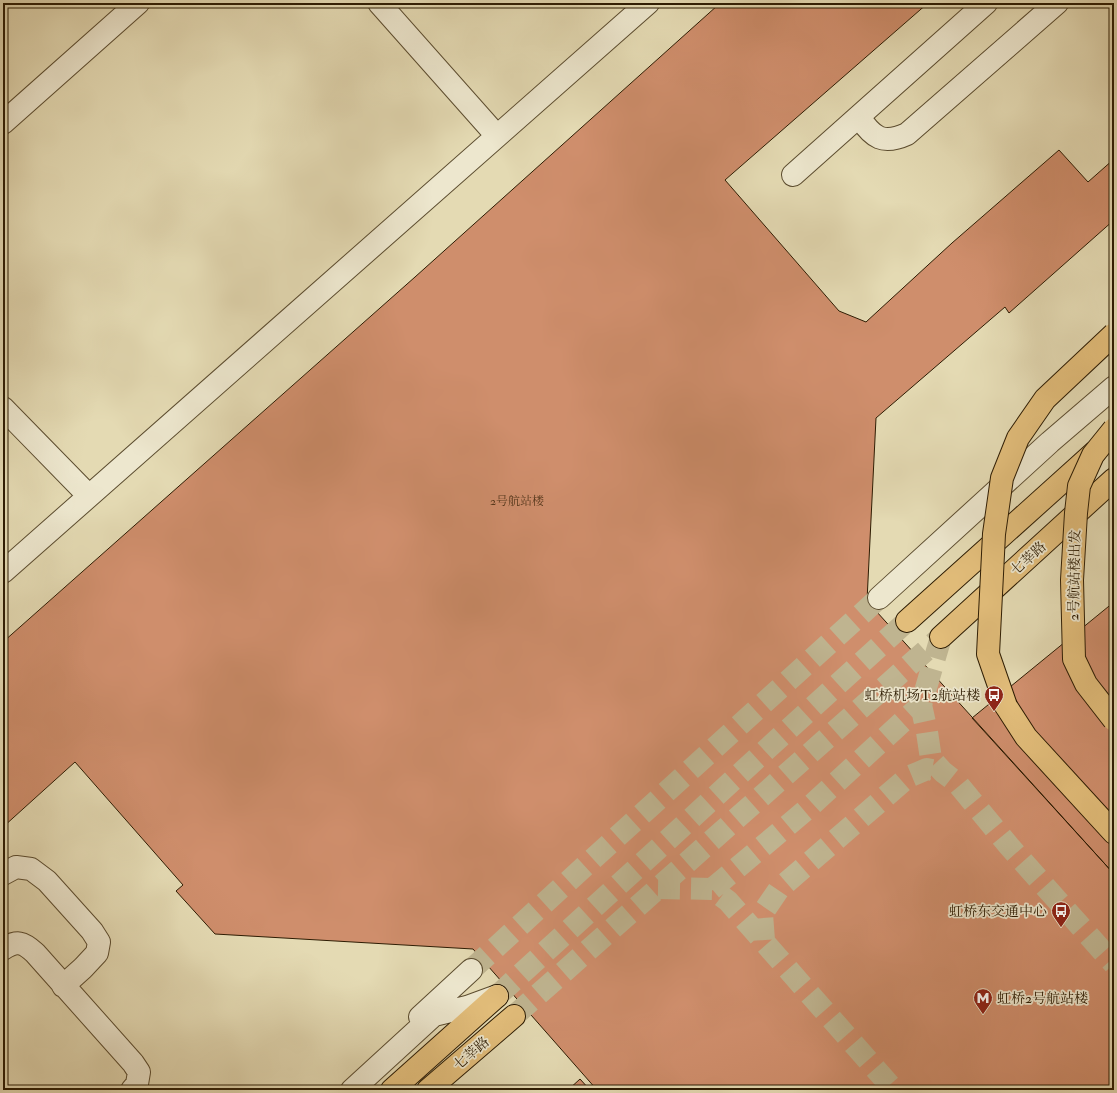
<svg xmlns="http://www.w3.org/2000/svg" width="1117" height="1093" font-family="'IM FELL Double Pica','Noto Serif SC',serif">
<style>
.building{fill:#cf8e6c;stroke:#2d1c03}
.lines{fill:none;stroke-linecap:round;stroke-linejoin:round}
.minor-tunnel{stroke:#bfb490;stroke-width:22;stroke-dasharray:22 11;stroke-linecap:butt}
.major-tunnel{stroke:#bfb490;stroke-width:22;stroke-dasharray:22 11;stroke-linecap:butt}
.minor-casing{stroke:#5b4c2f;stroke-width:24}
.major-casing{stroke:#2d1c03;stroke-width:24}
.highway-casing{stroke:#2d1c03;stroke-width:24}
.minor{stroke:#ede7ce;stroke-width:22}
.major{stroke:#e2bd7a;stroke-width:22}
.highway{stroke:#e2bd7a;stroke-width:22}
.highway-bridge-casing{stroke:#2d1c03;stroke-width:24;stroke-linecap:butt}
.highway-bridge{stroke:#e2bd7a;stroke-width:22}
.labels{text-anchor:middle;stroke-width:3.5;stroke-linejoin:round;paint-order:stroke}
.number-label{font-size:12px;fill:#56381d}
.street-label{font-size:14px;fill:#2d1c03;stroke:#ede7ce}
.poi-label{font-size:14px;fill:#2d1c03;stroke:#ede7ce;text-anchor:end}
</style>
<rect width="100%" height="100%" fill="#e4dab3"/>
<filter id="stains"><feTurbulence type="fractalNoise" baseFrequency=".005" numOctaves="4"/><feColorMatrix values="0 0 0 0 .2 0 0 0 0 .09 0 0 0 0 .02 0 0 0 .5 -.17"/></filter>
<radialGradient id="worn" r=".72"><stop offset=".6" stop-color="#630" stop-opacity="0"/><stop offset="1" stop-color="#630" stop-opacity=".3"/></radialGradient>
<!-- building -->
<path class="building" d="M 719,3 L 928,3 L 725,180 L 839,311 L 866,322 L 952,243 L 1059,150 L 1088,182 L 1114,159 L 1114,220 L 1009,313 L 1005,307 L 876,418 L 867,601 L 1114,874 L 1114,1090 L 597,1090 L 473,949 L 215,934 L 176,891 L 183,885 L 75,762 L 3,827 L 3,642 L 415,277 L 718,5 Z
M 1114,602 L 1114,874 L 972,718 Z
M 580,1079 L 590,1090 L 568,1090 Z"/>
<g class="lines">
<!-- minor-tunnel -->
<path class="minor-tunnel" d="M 941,637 L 921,705 L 927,732 L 931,759 L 943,772 L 957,783 L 1009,846 L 1114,964
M 658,888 L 712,889 L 728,901 L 894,1090
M 712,889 L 806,810 L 921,705
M 764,940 L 762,914 L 779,889 L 908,777 L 927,769 L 943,772
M 471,970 L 879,598"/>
<!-- major-tunnel -->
<path class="major-tunnel" d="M 497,996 L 907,621
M 514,1016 L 941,637"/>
<defs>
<path id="minor" d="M 379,3 L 497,136
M 859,117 C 873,138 883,145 907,134 L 1057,3
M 3,123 L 138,3
M 793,175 L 986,3
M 3,408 L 89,496
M 3,572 L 648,3
M 879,598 L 1050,442 L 1114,387
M 3,874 L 16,867 L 31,869 L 47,881 L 92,931 L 99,942 L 97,953 L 83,968 L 63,986
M 3,949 C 17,940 23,942 35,953 L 133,1063 L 139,1072 L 137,1084 L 132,1090
M 420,1017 L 471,970
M 352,1090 L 434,1015 L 467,1007 L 497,996"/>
<path id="major" d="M 907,621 L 1095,452
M 941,637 L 1114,479
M 392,1090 L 497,996
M 428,1090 L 514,1016"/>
<path id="highway" d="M 1006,706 L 1026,737 L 1114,833"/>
</defs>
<!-- minor casing -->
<use href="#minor" class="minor-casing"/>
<!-- major casing -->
<use href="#major" class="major-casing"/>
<!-- highway casing -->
<use href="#highway" class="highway-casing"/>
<!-- minor -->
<use href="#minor" class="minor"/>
<!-- major -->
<use href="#major" class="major"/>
<!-- highway -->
<use href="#highway" class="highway"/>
<defs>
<path id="highway-bridge" d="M 1114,429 L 1093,455 L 1079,486 L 1076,513 L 1072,580 L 1074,659 L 1086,684 L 1114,720
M 1006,706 L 988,654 L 994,534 L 1002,478 L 1018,438 L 1045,399 L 1114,334"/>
</defs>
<!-- highway-bridge casing -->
<use href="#highway-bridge" class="highway-bridge-casing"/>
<!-- highway-bridge -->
<use href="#highway-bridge" class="highway-bridge"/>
</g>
<!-- icons -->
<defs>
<symbol id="bus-pin" viewBox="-11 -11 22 30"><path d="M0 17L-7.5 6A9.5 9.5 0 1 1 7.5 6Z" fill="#8f2418" stroke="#ede7ce"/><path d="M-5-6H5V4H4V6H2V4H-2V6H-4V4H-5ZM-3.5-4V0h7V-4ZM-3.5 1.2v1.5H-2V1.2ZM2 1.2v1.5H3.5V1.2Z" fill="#fff"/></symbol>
<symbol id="metro-pin" viewBox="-11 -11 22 30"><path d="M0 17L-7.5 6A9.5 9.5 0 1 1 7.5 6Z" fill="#8f2418" stroke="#ede7ce"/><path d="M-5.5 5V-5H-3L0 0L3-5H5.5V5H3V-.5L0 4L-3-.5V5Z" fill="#fff"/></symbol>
</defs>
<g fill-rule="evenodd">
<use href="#bus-pin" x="983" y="684" width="22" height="30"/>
<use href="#bus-pin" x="1050" y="900" width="22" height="30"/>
<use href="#metro-pin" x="972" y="987" width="22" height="30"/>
</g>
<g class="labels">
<!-- number labels -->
<g class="number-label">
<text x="517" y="505">2号航站楼</text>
</g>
<!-- street labels -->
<g class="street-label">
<text transform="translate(1028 558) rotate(-42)" y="5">七莘路</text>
<text transform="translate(1074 575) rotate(-89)" y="5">2号航站楼出发</text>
<text transform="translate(471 1053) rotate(-41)" y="5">七莘路</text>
</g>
<!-- poi labels -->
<g class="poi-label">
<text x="980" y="700">虹桥机场T2航站楼</text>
<text x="1047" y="916">虹桥东交通中心</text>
<text x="997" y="1003" text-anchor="start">虹桥2号航站楼</text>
</g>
</g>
<!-- margin -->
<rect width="1117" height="1093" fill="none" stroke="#e4dab3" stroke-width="16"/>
<rect x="4" y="4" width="1109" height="1085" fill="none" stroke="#2d1c03" stroke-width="2"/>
<rect x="8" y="8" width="1101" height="1077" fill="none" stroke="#2d1c03"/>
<rect width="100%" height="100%" filter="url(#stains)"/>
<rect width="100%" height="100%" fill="url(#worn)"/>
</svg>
